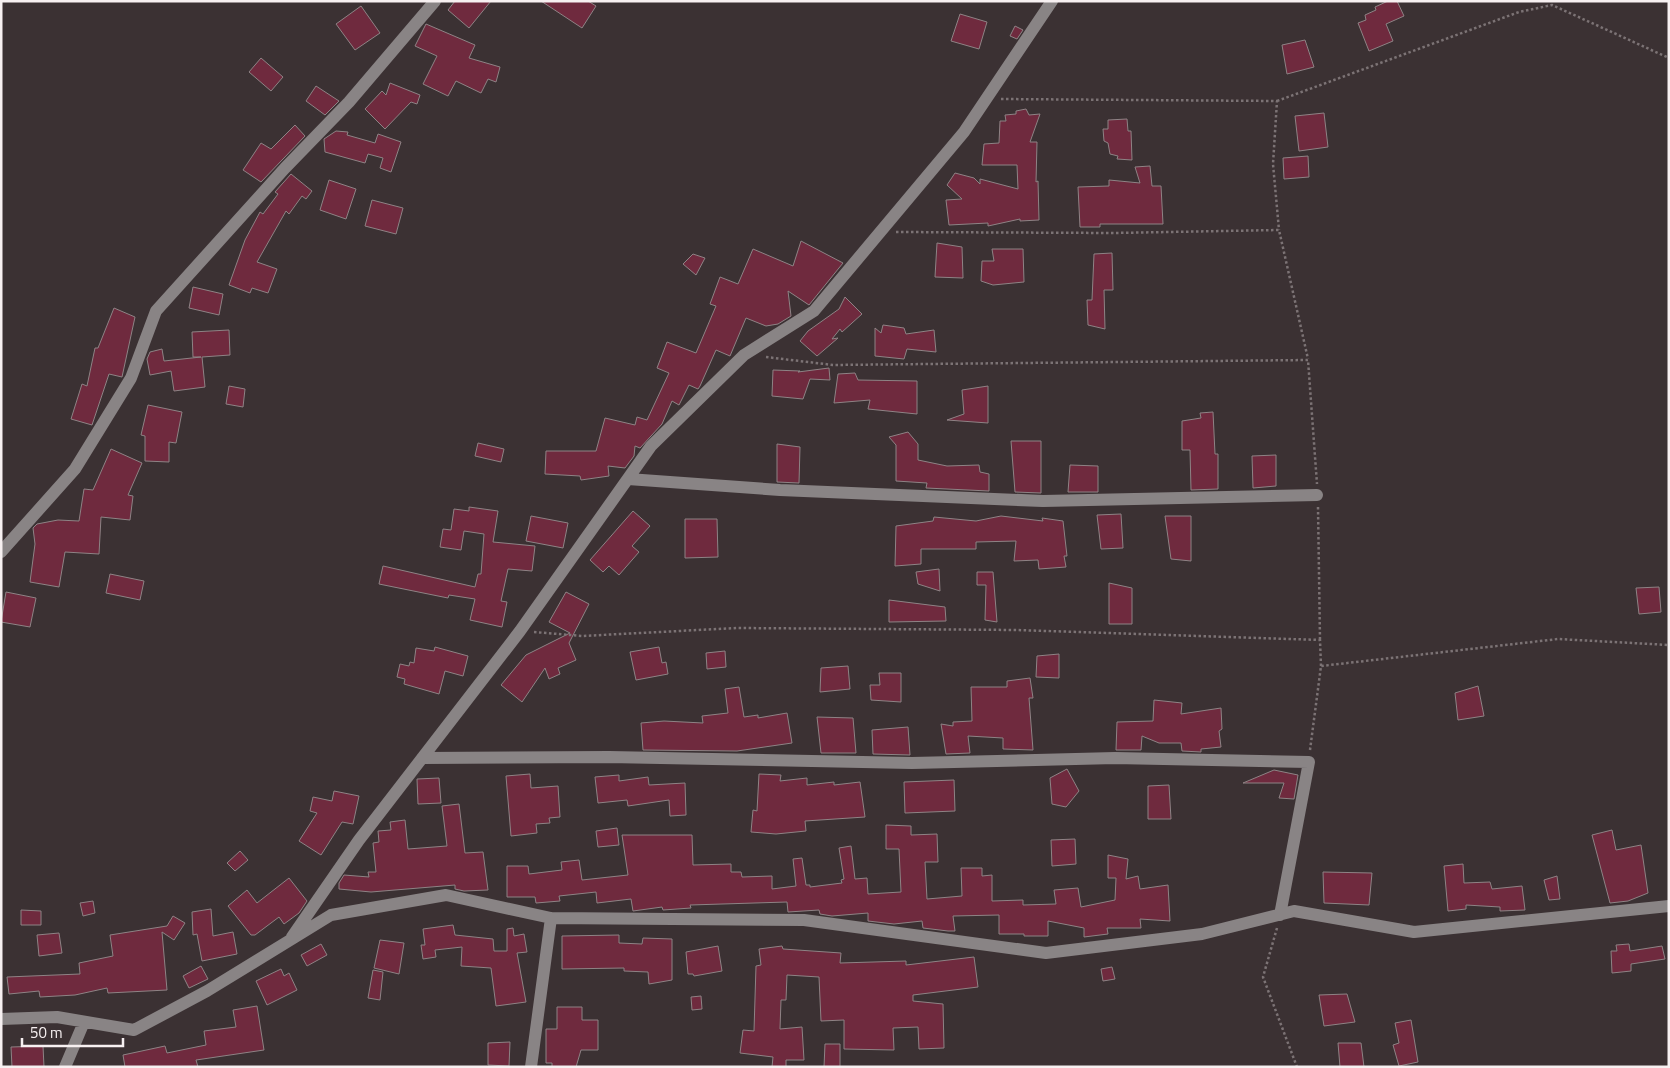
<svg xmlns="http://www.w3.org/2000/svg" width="1670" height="1068" font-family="'Titillium Web',sans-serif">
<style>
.building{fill:#6f2a3e;stroke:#8e8385}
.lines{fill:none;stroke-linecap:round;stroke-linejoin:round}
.path{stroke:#7c7375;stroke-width:2.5;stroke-dasharray:2.5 2.5;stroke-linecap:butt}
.minor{stroke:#898485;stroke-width:12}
</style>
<rect width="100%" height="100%" fill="#3b3133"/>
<!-- building -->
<path class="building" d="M 455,1 L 491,1 L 469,28 L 448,10 Z
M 541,1 L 588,1 L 596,6 L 582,28 Z
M 1388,1 L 1397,1 L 1404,16 L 1386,24 L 1393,41 L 1369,51 L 1358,23 L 1366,20 L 1365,15 L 1376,10 L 1375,7 Z
M 361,6 L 380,33 L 355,50 L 336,24 Z
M 960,14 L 987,22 L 979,49 L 951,41 Z
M 426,24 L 475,45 L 469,58 L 500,67 L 496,82 L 488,79 L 481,93 L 456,81 L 448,96 L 423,84 L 437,56 L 415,46 Z
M 1015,26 L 1023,30 L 1017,39 L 1010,36 Z
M 1305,40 L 1314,67 L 1287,74 L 1282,45 Z
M 261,58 L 283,77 L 271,91 L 249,72 Z
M 390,83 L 420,95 L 417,104 L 411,102 L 385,129 L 365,109 L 382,91 L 386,95 Z
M 316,86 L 339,101 L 325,115 L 306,101 Z
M 1026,109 L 1029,115 L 1040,114 L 1030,142 L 1037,142 L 1036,182 L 1038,181 L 1039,220 L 1020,221 L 1020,219 L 988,226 L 988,223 L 949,225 L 946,200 L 962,199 L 947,185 L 955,173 L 974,178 L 980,184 L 980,179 L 1018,189 L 1017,165 L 982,165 L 984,144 L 999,143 L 1000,121 L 1006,121 L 1005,115 L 1016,114 L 1016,111 Z
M 1324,113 L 1328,147 L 1299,151 L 1295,116 Z
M 1127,119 L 1128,131 L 1131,131 L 1132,160 L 1117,159 L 1118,156 L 1110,154 L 1108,143 L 1104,141 L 1103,129 L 1108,129 L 1108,120 Z
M 295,125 L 305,136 L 261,182 L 243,170 L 261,143 L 271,149 Z
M 336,131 L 348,132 L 347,135 L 375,143 L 378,134 L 401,142 L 391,172 L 380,168 L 383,158 L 368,154 L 365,163 L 325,152 L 324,139 Z
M 1308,156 L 1309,177 L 1284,179 L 1283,158 Z
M 1150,166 L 1152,186 L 1161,186 L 1163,224 L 1100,224 L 1100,227 L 1080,227 L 1078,187 L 1109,186 L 1109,180 L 1140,183 L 1135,167 Z
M 291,174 L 312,191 L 306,199 L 302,196 L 289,214 L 286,211 L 257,262 L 277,269 L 268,293 L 252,288 L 250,293 L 229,285 L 245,240 L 260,212 L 263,214 L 278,194 L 275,192 Z
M 329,180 L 356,189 L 346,219 L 320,210 Z
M 372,200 L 403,208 L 396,234 L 365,226 Z
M 801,241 L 843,263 L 809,305 L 788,291 L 791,316 L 778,324 L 766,326 L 746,318 L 730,356 L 716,350 L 700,386 L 698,389 L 689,385 L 679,405 L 672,401 L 662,424 L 640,448 L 635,446 L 634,456 L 625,468 L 608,466 L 609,476 L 581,480 L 580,476 L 545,474 L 546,451 L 596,451 L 605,418 L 635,425 L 637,417 L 647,420 L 669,373 L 657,368 L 667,342 L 696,353 L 716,306 L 710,304 L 720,277 L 738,284 L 753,249 L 793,266 Z
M 937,243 L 962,247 L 963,278 L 935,277 Z
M 992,249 L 1023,249 L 1024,282 L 993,285 L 981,281 L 982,261 L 994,261 Z
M 1112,253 L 1113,290 L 1104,290 L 1105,329 L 1088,325 L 1087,300 L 1092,300 L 1094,254 Z
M 693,254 L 705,258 L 696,275 L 683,264 Z
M 193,287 L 223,294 L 219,315 L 189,308 Z
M 845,297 L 862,314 L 842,332 L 840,329 L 832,339 L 838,338 L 817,356 L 800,341 L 808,331 L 839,309 Z
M 114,308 L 135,317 L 122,377 L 109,374 L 92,425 L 71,419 L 82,384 L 87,386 L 95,348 L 98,348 Z
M 883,325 L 904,328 L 906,334 L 934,330 L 936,352 L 907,349 L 904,359 L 875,356 L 875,328 L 881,333 Z
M 229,330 L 230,355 L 202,357 L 205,387 L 174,391 L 171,371 L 150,375 L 147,359 L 150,352 L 162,349 L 164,361 L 201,357 L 193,357 L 192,332 Z
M 829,368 L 830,380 L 810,379 L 803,399 L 772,396 L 773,370 L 800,371 L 798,372 Z
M 855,373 L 858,380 L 917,381 L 917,414 L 868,409 L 870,400 L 834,403 L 838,374 Z
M 229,386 L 245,389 L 243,407 L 226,404 Z
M 988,386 L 988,423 L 947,420 L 964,414 L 962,390 Z
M 148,405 L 182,412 L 176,443 L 169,442 L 169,462 L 145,461 L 145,436 L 141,435 Z
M 1213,412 L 1215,454 L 1218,454 L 1218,489 L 1191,490 L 1190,450 L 1182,450 L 1182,421 L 1201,418 L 1200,413 Z
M 908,432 L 918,444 L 918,460 L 947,466 L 979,465 L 980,472 L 989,474 L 989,491 L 926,488 L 927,483 L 896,481 L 896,445 L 889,437 Z
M 1011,441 L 1041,441 L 1041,493 L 1015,492 Z
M 478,443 L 504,449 L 501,462 L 475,456 Z
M 777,444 L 800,447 L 799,483 L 777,482 Z
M 111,449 L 142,463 L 128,495 L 133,496 L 130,520 L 101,517 L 99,554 L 65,552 L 59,587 L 30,582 L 35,544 L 33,528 L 37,524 L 58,520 L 79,521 L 84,489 L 93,490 Z
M 1276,455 L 1276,486 L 1253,488 L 1252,456 Z
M 1070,465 L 1098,466 L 1098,492 L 1068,492 Z
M 469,507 L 498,511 L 493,542 L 535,546 L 532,571 L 508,569 L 501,601 L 507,602 L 502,627 L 470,620 L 475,599 L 449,595 L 448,598 L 379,584 L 383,566 L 475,587 L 478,574 L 481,574 L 484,534 L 464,531 L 461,550 L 440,547 L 443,529 L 451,530 L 454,509 L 469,511 Z
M 633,511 L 650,526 L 632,546 L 639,552 L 619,575 L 609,566 L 603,572 L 590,560 Z
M 1121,514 L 1123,548 L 1101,549 L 1097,515 Z
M 531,516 L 568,523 L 563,548 L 526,541 Z
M 1001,516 L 1043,521 L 1042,518 L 1063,521 L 1067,556 L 1064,556 L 1066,567 L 1039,569 L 1038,560 L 1014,561 L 1016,541 L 976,542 L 976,549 L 921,549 L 921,564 L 895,566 L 896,526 L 933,521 L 934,517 L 976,521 Z
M 1165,516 L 1191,516 L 1191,561 L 1171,559 Z
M 685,519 L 717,519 L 718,557 L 685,558 Z
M 939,569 L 940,591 L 918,584 L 916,572 Z
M 977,572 L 993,572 L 997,622 L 985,620 L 986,585 L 977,585 Z
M 110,574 L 144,581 L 140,600 L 106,593 Z
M 1109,583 L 1132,588 L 1132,624 L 1109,624 Z
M 1659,587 L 1661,612 L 1639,614 L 1636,588 Z
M 6,592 L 36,598 L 30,627 L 1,622 Z
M 566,592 L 589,604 L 569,643 L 576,660 L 558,668 L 560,674 L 549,679 L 545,668 L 522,702 L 501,685 L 526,655 L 570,633 L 549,622 Z
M 889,600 L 945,607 L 946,621 L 889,622 Z
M 435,647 L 468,656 L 463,676 L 445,671 L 439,694 L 404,684 L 405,679 L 397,677 L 400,664 L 409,666 L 410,662 L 414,663 L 416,648 L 434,651 Z
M 659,647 L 662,663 L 666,662 L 668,674 L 636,680 L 630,652 Z
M 725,651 L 726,667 L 707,669 L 706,653 Z
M 1059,654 L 1059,678 L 1036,677 L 1037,656 Z
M 848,666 L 850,689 L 820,692 L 821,668 Z
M 879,673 L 901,673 L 901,702 L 871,700 L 870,685 L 880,685 Z
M 1030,678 L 1033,698 L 1029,698 L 1033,750 L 1003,749 L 1003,738 L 968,736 L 970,753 L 946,754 L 941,724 L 953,726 L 953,722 L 972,721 L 971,687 L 1007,687 L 1007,681 Z
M 1478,686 L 1484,716 L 1458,720 L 1455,693 Z
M 739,687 L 744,717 L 758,715 L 758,718 L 787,713 L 792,743 L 737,751 L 643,750 L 641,723 L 664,721 L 703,723 L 702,716 L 728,713 L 725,689 Z
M 1154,700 L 1182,703 L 1181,714 L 1221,708 L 1222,729 L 1219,731 L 1221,747 L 1201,749 L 1201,752 L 1182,751 L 1181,743 L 1159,743 L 1142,736 L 1141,750 L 1116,750 L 1117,722 L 1153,721 Z
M 817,717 L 853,718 L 856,753 L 821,753 Z
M 908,727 L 910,755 L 873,754 L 872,730 Z
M 1067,769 L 1079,791 L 1066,807 L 1052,804 L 1050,778 Z
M 1274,770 L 1298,775 L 1294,799 L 1279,798 L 1284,783 L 1243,783 Z
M 530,774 L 531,788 L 558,786 L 560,817 L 549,818 L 550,823 L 536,824 L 537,833 L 511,836 L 506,776 Z
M 759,774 L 781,775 L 780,781 L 807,778 L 807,785 L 834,782 L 834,785 L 860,782 L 865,817 L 805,821 L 806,831 L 776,834 L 751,832 L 753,810 L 757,811 Z
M 619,775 L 619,781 L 648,777 L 649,785 L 685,783 L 686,815 L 670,816 L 669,800 L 628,806 L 627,800 L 598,803 L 595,777 Z
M 439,778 L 441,803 L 418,804 L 417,779 Z
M 954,780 L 955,811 L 905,813 L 904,782 Z
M 1169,785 L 1171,819 L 1148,819 L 1148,786 Z
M 334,791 L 359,796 L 353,824 L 342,822 L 321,855 L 299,841 L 317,813 L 310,811 L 313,797 L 332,801 Z
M 459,804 L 465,853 L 483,852 L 488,890 L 464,891 L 455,889 L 455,885 L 371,892 L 339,889 L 339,883 L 344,875 L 369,877 L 368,872 L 376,872 L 373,843 L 379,842 L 378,831 L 391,830 L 390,822 L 405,820 L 408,849 L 447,846 L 442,806 Z
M 886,825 L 911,826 L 911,835 L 937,834 L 938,862 L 925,862 L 927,899 L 962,896 L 961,868 L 982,868 L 982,876 L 992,875 L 992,901 L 1023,900 L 1023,905 L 1056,904 L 1054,890 L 1078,888 L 1081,907 L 1115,900 L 1116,878 L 1108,878 L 1108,855 L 1128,859 L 1126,879 L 1138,876 L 1140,889 L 1168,885 L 1170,921 L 1140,919 L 1141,928 L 1107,928 L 1108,934 L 1084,937 L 1084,928 L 1048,921 L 1048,936 L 1024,936 L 1024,934 L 999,934 L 999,915 L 953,916 L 955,931 L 948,931 L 923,928 L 922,921 L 894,924 L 868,921 L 868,913 L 832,916 L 820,914 L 819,910 L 788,912 L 787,902 L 690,905 L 691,908 L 663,910 L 662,907 L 633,911 L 631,899 L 597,903 L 596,892 L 559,896 L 560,901 L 536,903 L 535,897 L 507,897 L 507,866 L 528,866 L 529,874 L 562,870 L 561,862 L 579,860 L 582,880 L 628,875 L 622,835 L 692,835 L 693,865 L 731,864 L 731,872 L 741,872 L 742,877 L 772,876 L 772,889 L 796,886 L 793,859 L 802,858 L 806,885 L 810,885 L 810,887 L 842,883 L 841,880 L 844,879 L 839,848 L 851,846 L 855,879 L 867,878 L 868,894 L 901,892 L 899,849 L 886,849 Z
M 617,828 L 619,845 L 598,847 L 596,831 Z
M 1612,830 L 1616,850 L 1641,845 L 1648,893 L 1628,901 L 1610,903 L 1592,835 Z
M 1075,839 L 1076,864 L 1052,866 L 1051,840 Z
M 240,851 L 248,860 L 235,871 L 227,863 Z
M 1463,864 L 1464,883 L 1490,882 L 1492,889 L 1522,886 L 1525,910 L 1500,911 L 1500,907 L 1466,905 L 1466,909 L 1448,911 L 1444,866 Z
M 1323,872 L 1372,873 L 1369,905 L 1324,903 Z
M 1557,876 L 1560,899 L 1549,900 L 1544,880 Z
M 289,878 L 307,901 L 299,913 L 284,924 L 279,917 L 255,935 L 251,935 L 228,906 L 247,890 L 257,903 Z
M 93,901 L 95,913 L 83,916 L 80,903 Z
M 211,909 L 213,936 L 233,932 L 237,954 L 202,961 L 197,934 L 193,935 L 192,912 Z
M 21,910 L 41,911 L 41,925 L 21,925 Z
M 173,916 L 185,923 L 174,940 L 162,932 L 167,990 L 108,993 L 107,988 L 75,995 L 40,997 L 39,991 L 9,994 L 7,977 L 80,974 L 79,963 L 113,956 L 110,935 L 167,926 Z
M 453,925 L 455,935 L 493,939 L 494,951 L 507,951 L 507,929 L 513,928 L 514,936 L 524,934 L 527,952 L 517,953 L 526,1002 L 496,1006 L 491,968 L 461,966 L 462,947 L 435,950 L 436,957 L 423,959 L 421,945 L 425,945 L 423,929 Z
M 59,933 L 62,953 L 39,956 L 37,935 Z
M 619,935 L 619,943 L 642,944 L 643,938 L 672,939 L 672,980 L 649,984 L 648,972 L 624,971 L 624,968 L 562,969 L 562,936 Z
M 380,940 L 404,943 L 399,974 L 374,968 Z
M 321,944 L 327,955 L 307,966 L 301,955 Z
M 1629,944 L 1630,951 L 1662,946 L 1665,959 L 1631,964 L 1631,971 L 1612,973 L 1611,951 L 1617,951 L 1616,945 Z
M 718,946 L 722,971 L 694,976 L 693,974 L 688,974 L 686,952 Z
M 782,946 L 783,949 L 841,953 L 840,963 L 906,961 L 906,965 L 974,957 L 978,987 L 913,995 L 913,1001 L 943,1004 L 944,1048 L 919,1049 L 918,1027 L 893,1028 L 894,1050 L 844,1049 L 844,1020 L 821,1021 L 819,977 L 787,975 L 786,1000 L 781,1000 L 780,1029 L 802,1027 L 804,1060 L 786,1060 L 786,1067 L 772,1067 L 773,1057 L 740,1053 L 743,1030 L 754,1031 L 756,966 L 761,965 L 759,949 Z
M 201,966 L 208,979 L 189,988 L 183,976 Z
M 1112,967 L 1115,979 L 1103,981 L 1101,969 Z
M 281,969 L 284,976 L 289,973 L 297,990 L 267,1005 L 256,981 Z
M 373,970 L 383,972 L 380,1000 L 368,998 Z
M 1347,994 L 1355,1022 L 1324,1026 L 1319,995 Z
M 701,996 L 702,1009 L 692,1010 L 691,997 Z
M 257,1006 L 264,1050 L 196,1060 L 198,1067 L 125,1067 L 123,1055 L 165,1046 L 167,1053 L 206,1045 L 204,1031 L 236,1027 L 233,1010 Z
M 557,1007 L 582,1007 L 582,1020 L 598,1020 L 598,1050 L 581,1050 L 576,1067 L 552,1067 L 552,1063 L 546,1063 L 546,1029 L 557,1029 Z
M 1411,1020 L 1418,1062 L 1399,1066 L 1393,1045 L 1399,1043 L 1395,1023 Z
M 510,1042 L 509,1066 L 488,1065 L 488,1043 Z
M 1338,1043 L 1361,1043 L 1364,1067 L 1340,1067 Z
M 825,1044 L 840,1044 L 840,1067 L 824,1067 Z
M 43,1046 L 44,1067 L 12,1067 L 11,1047 Z"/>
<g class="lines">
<!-- path -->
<path class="path" d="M 1001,99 L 1277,101 L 1273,164 L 1279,230
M 1277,101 L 1519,12 L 1552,5 L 1669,58
M 896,232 L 1114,233 L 1279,230 L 1308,359
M 766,357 L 833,365 L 1308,360 L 1317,484
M 1318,507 L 1320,640
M 534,632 L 582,636 L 737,628 L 1017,630 L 1320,640 L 1321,666
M 1310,750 L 1321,666 L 1558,639 L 1669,645
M 1277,928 L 1263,977 L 1297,1067"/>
<!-- minor -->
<path class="minor" d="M 628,479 L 780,490 L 1043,501 L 1317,495
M 1,552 L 75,469 L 131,378 L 156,311 L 285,168 L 349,102 L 435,1
M 422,758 L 609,757 L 912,763 L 1115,758 L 1309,762 L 1280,915
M 292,937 L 359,840 L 520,631 L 651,446 L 744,355 L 814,311 L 964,132 L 1052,1
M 1,1019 L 57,1017 L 134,1030 L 207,991 L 331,915 L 446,895 L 551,918 L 804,920 L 1046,953 L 1202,934 L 1294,911 L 1414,932 L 1669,906
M 65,1067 L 84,1022
M 531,1067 L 551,918"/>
</g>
<!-- border -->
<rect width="1670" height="1068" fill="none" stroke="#f7f0f1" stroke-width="5"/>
<!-- scale -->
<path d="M22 1038v8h101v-8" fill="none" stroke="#f7f0f1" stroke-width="2.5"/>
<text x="30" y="1038" font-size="15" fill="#f7f0f1" stroke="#3b3133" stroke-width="4" paint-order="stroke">50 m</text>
</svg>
